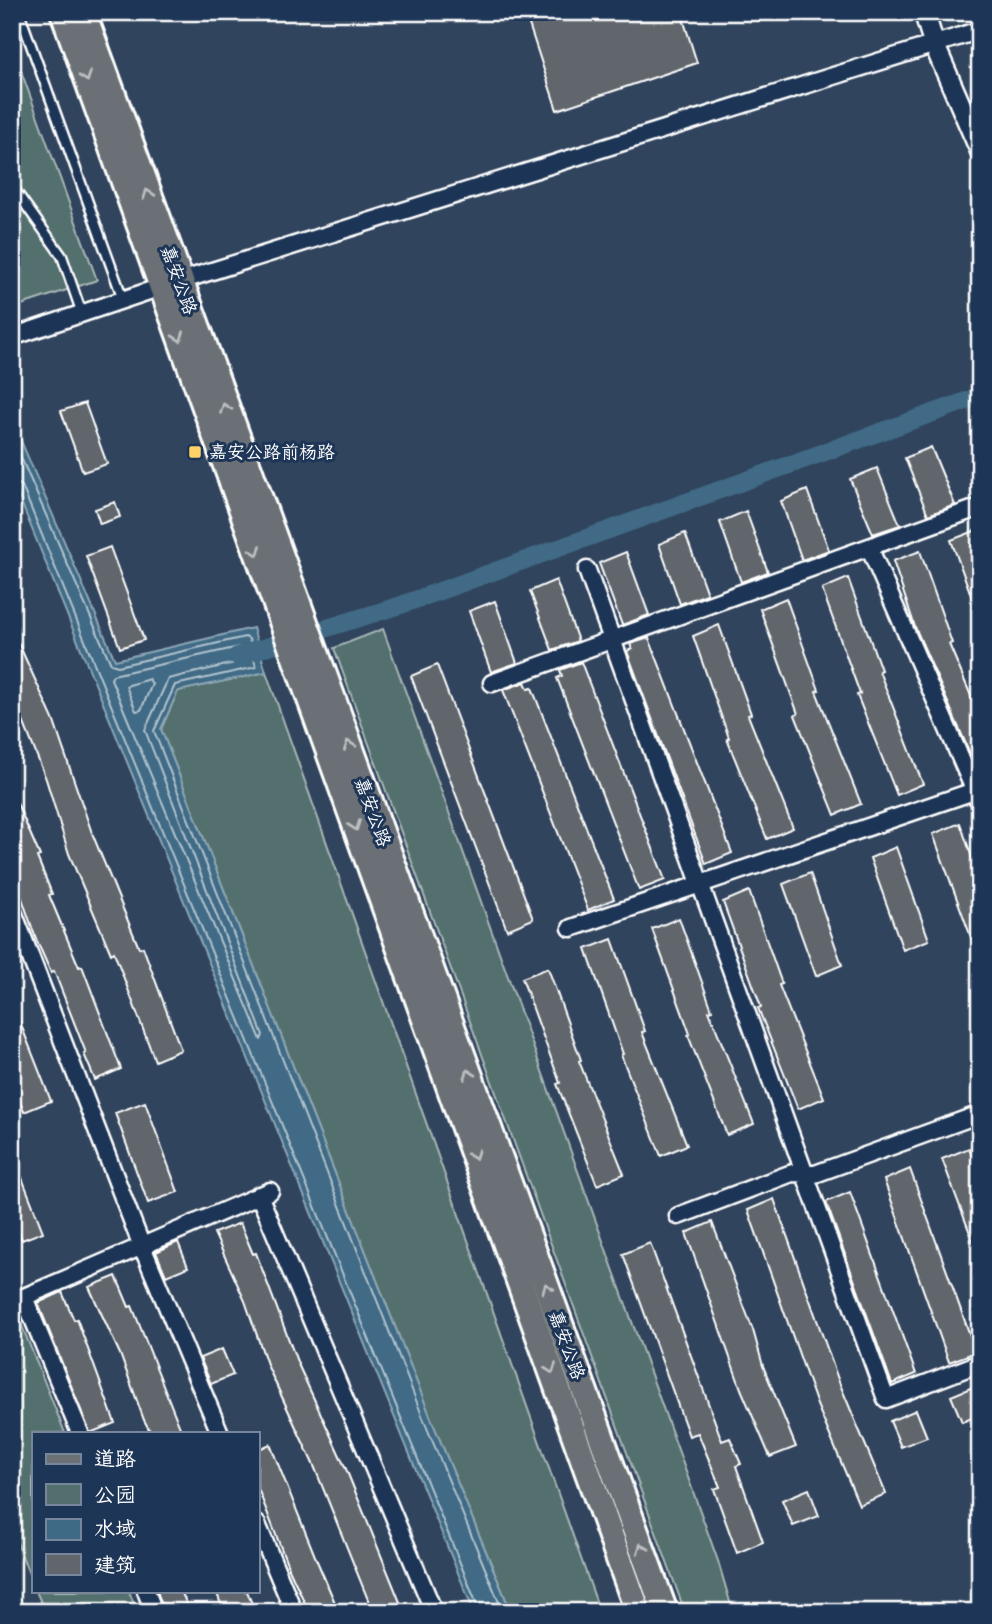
<svg xmlns="http://www.w3.org/2000/svg" width="992" height="1624" font-family="Mali,'LXGW WenKai TC',sans-serif">
<style>
.green{fill:#526f6e;stroke:#a8b7b6;stroke-width:2}
.water{fill:#3f6a85;stroke:#8ca6b6;stroke-width:2}
.lines{fill:none;stroke-linecap:round;stroke-linejoin:round}
.shore{stroke:#b2c3ce;stroke-width:2}
.canal{stroke:#3f6a85;stroke-width:18}
.building{fill:#60666c;stroke:#fff;stroke-width:2}
.service-casing{stroke:#fff;stroke-width:13}
.minor-casing{stroke:#fff;stroke-width:21}
.tertiary-casing{stroke:#fff;stroke-width:24}
.primary-casing{stroke:#fff;stroke-width:30}
.service{stroke:#1d3557;stroke-width:8}
.minor{stroke:#1d3557;stroke-width:16}
.tertiary{stroke:#1d3557;stroke-width:19}
.primary{stroke:#6a7074;stroke-width:24}
.oneway{stroke:#bcbfc0}
.poi-dot{fill:#ffd166;stroke:#1d3557;stroke-width:2.5}
.labels{text-anchor:middle;stroke-width:6;stroke-linejoin:round;paint-order:stroke}
.street-label{font-size:18px;fill:#fff;stroke:#1d3557}
.poi-label{font-size:18px;fill:#fff;stroke:#1d3557;text-anchor:start}
</style>
<rect width="100%" height="100%" fill="#31445d"/>
<filter id="ink" filterUnits="userSpaceOnUse"><feTurbulence type="fractalNoise" baseFrequency=".0143" numOctaves="2"/><feDisplacementMap in="SourceGraphic" scale="14" xChannelSelector="R" yChannelSelector="G"/><feConvolveMatrix kernelMatrix="1 2 1 2 8 2 1 2 1" color-interpolation-filters="sRGB"/></filter>
<g filter="url(#ink)">
<!-- green -->
<path class="green" d="M 12,46 L 97,280 L 12,308 Z
M 383,629 L 718,1561 L 733,1612 L 685,1612 L 334,648 Z
M 266,672 L 600,1612 L 511,1612 L 432,1421 L 161,729 L 178,691 Z
M 12,1301 L 65,1433 L 33,1433 L 33,1584 L 12,1530 Z
M 36,1591 L 129,1591 L 137,1612 L 45,1612 Z"/>
<!-- water -->
<path class="water" d="M 12,420 L 115,660 L 253,628 L 266,672 L 178,691 L 161,729 L 432,1421 L 511,1612 L 474,1612 L 12,480 Z"/>
<g class="lines">
<!-- shore -->
<path class="shore" d="M 12,437 L 111,664 L 118,666 L 245,637 L 249,639 L 256,667 L 175,685 L 154,731 L 425,1423 L 503,1612
M 12,480 L 22,486 L 480,1612
M 239,647 L 245,657 L 243,661 L 168,679 L 145,730 L 263,1035 L 261,1040 L 111,679 L 113,675 Z
M 149,679 L 152,684 L 141,710 L 136,711 L 126,686 Z"/>
<!-- canal -->
<path class="canal" d="M 237,656 L 401,605 L 980,396"/>
</g>
<!-- building -->
<path class="building" d="M 525,12 L 681,12 L 697,63 L 557,110 Z
M 85,403 L 107,464 L 83,472 L 61,411 Z
M 931,447 L 955,505 L 928,515 L 905,458 Z
M 877,468 L 900,525 L 873,534 L 850,479 Z
M 807,490 L 829,550 L 802,560 L 781,501 Z
M 115,502 L 120,517 L 100,524 L 95,509 Z
M 746,511 L 768,572 L 741,582 L 720,522 Z
M 980,529 L 980,617 L 979,617 L 951,540 Z
M 685,533 L 707,594 L 680,604 L 659,544 Z
M 110,547 L 144,640 L 120,648 L 86,556 Z
M 920,551 L 952,643 L 949,644 L 980,717 L 980,763 L 975,765 L 915,627 L 893,561 Z
M 626,552 L 649,615 L 622,625 L 599,563 Z
M 848,578 L 881,670 L 879,671 L 923,784 L 897,795 L 857,695 L 860,694 L 822,589 Z
M 556,580 L 578,641 L 552,650 L 530,591 Z
M 786,598 L 819,690 L 816,691 L 861,804 L 835,815 L 795,715 L 798,714 L 760,609 Z
M 495,601 L 517,663 L 491,672 L 469,611 Z
M 719,625 L 751,714 L 748,715 L 793,828 L 767,839 L 727,739 L 729,738 L 693,636 Z
M 12,629 L 53,719 L 92,833 L 139,948 L 143,947 L 181,1050 L 155,1061 L 114,952 L 111,954 L 69,854 L 46,779 L 12,693 Z
M 649,638 L 732,853 L 706,864 L 627,651 L 632,649 L 630,644 Z
M 581,662 L 665,880 L 639,890 L 557,678 L 562,676 L 560,670 Z
M 437,665 L 533,919 L 507,930 L 411,676 Z
M 525,682 L 528,689 L 532,688 L 614,899 L 588,910 L 503,690 Z
M 13,794 L 40,856 L 37,857 L 52,894 L 49,895 L 79,967 L 82,966 L 121,1069 L 95,1080 L 84,1054 L 86,1053 L 54,971 L 51,973 L 36,939 L 15,878 L 18,877 L 12,863 Z
M 960,823 L 980,880 L 979,959 L 933,834 Z
M 896,847 L 929,940 L 903,950 L 870,858 Z
M 810,873 L 842,965 L 816,976 L 783,884 Z
M 749,891 L 782,984 L 779,985 L 824,1098 L 798,1109 L 758,1008 L 761,1007 L 723,902 Z
M 679,918 L 712,1010 L 709,1011 L 754,1124 L 727,1135 L 688,1035 L 690,1034 L 652,929 Z
M 612,939 L 645,1031 L 642,1032 L 687,1145 L 661,1156 L 621,1055 L 623,1054 L 586,949 Z
M 548,968 L 581,1060 L 579,1061 L 624,1174 L 597,1185 L 557,1084 L 560,1083 L 522,978 Z
M 12,1002 L 51,1101 L 24,1112 L 12,1083 Z
M 145,1102 L 178,1192 L 148,1203 L 115,1113 Z
M 969,1148 L 980,1175 L 979,1257 L 942,1159 Z
M 12,1152 L 43,1232 L 22,1240 L 12,1214 Z
M 910,1169 L 976,1352 L 949,1362 L 884,1180 Z
M 850,1192 L 916,1374 L 892,1384 L 826,1202 Z
M 774,1199 L 839,1382 L 886,1494 L 859,1505 L 817,1405 L 748,1210 Z
M 712,1222 L 753,1330 L 763,1366 L 796,1447 L 770,1457 L 741,1389 L 686,1233 Z
M 240,1223 L 253,1254 L 256,1253 L 298,1364 L 346,1469 L 404,1612 L 373,1612 L 314,1466 L 268,1367 L 245,1301 L 214,1233 Z
M 178,1242 L 188,1267 L 166,1276 L 156,1252 Z
M 650,1243 L 722,1441 L 730,1438 L 741,1464 L 736,1466 L 763,1542 L 737,1553 L 714,1489 L 720,1487 L 698,1433 L 689,1436 L 623,1254 Z
M 116,1276 L 129,1307 L 132,1306 L 182,1433 L 151,1433 L 144,1420 L 120,1354 L 89,1287 Z
M 62,1292 L 74,1320 L 77,1319 L 115,1423 L 90,1433 L 38,1303 Z
M 222,1349 L 233,1375 L 211,1384 L 200,1358 Z
M 980,1384 L 980,1415 L 962,1422 L 951,1396 Z
M 916,1410 L 927,1437 L 901,1447 L 890,1421 Z
M 270,1444 L 317,1561 L 339,1612 L 309,1612 L 290,1571 L 257,1486 L 257,1450 Z
M 809,1489 L 819,1516 L 793,1526 L 782,1500 Z
M 157,1591 L 181,1591 L 189,1609 L 164,1612 Z
M 216,1591 L 247,1591 L 255,1612 L 224,1612 Z"/>
<g class="lines">
<defs>
<path id="service" d="M 19,12 L 123,299
M 12,186 L 62,256 L 82,314"/>
<path id="minor" d="M 12,337 L 161,287 L 980,30
M 869,547 L 980,803
M 587,570 L 886,1399 L 980,1363
M 492,683 L 980,507
M 12,909 L 141,1244 L 220,1433
M 571,928 L 980,789
M 259,1195 L 434,1612
M 678,1216 L 792,1173 L 815,1174 L 980,1114
M 80,1433 L 24,1297 L 270,1191
M 257,1524 L 294,1612
M 146,1591 L 154,1612"/>
<path id="tertiary" d="M 924,12 L 934,44 L 980,150"/>
<path id="primary" d="M 63,12 L 638,1612
M 83,12 L 665,1612"/>
</defs>
<!-- service casing -->
<use href="#service" class="service-casing"/>
<!-- minor casing -->
<use href="#minor" class="minor-casing"/>
<!-- tertiary casing -->
<use href="#tertiary" class="tertiary-casing"/>
<!-- primary casing -->
<use href="#primary" class="primary-casing"/>
<!-- service -->
<use href="#service" class="service"/>
<!-- minor -->
<use href="#minor" class="minor"/>
<!-- tertiary -->
<use href="#tertiary" class="tertiary"/>
<!-- primary -->
<use href="#primary" class="primary"/>
</g>
<!-- one-way arrows -->
<defs><path id="oneway-chevron" d="M-2-3.5L2.5 0L-2 3.5" fill="none" stroke-width="1.6" stroke-linecap="round" stroke-linejoin="round" transform="scale(1.75)"/></defs>
<g class="oneway">
<use href="#oneway-chevron" transform="translate(86 77) rotate(70)"/>
<use href="#oneway-chevron" transform="translate(148 194) rotate(-110)"/>
<use href="#oneway-chevron" transform="translate(179 337) rotate(70)"/>
<use href="#oneway-chevron" transform="translate(225 408) rotate(-110)"/>
<use href="#oneway-chevron" transform="translate(256 551) rotate(70)"/>
<use href="#oneway-chevron" transform="translate(349 745) rotate(-110)"/>
<use href="#oneway-chevron" transform="translate(355 826) rotate(70)"/>
<use href="#oneway-chevron" transform="translate(469 1074) rotate(-110)"/>
<use href="#oneway-chevron" transform="translate(474 1155) rotate(70)"/>
<use href="#oneway-chevron" transform="translate(547 1288) rotate(-110)"/>
<use href="#oneway-chevron" transform="translate(551 1369) rotate(70)"/>
<use href="#oneway-chevron" transform="translate(642 1548) rotate(-110)"/>
</g>
</g>
<!-- markers -->
<rect class="poi-dot" x="188" y="445" width="14" height="14" rx="3.5"/>
<g class="labels">
<!-- street labels -->
<g class="street-label">
<text transform="translate(179 280) rotate(70)" y="6">嘉安公路</text>
<text transform="translate(373 812) rotate(70)" y="6">嘉安公路</text>
<text transform="translate(567 1345) rotate(70)" y="6">嘉安公路</text>
</g>
<!-- poi labels -->
<g class="poi-label">
<text x="209" y="458">嘉安公路前杨路</text>
</g>
</g>
<!-- margin -->
<rect width="992" height="1624" fill="none" stroke="#1d3557" stroke-width="42"/>
<rect x="21" y="21" width="950" height="1582" fill="none" stroke="#fff" stroke-width="2.5" filter="url(#ink)"/>
<!-- legend -->
<rect x="32" y="1432" width="228" height="161" fill="#1d3557" stroke="#77869a" stroke-width="2"/>
<rect x="46" y="1454" width="35" height="10" fill="#6a7074" stroke="#77869a" stroke-width="2"/>
<text x="94" y="1466" font-size="21" fill="#ffffff">道路</text>
<rect x="46" y="1484" width="35" height="21" fill="#526f6e" stroke="#77869a" stroke-width="2"/>
<text x="94" y="1502" font-size="21" fill="#ffffff">公园</text>
<rect x="46" y="1519" width="35" height="21" fill="#3f6a85" stroke="#77869a" stroke-width="2"/>
<text x="94" y="1536" font-size="21" fill="#ffffff">水域</text>
<rect x="46" y="1554" width="35" height="21" fill="#60666c" stroke="#77869a" stroke-width="2"/>
<text x="94" y="1572" font-size="21" fill="#ffffff">建筑</text>
</svg>
